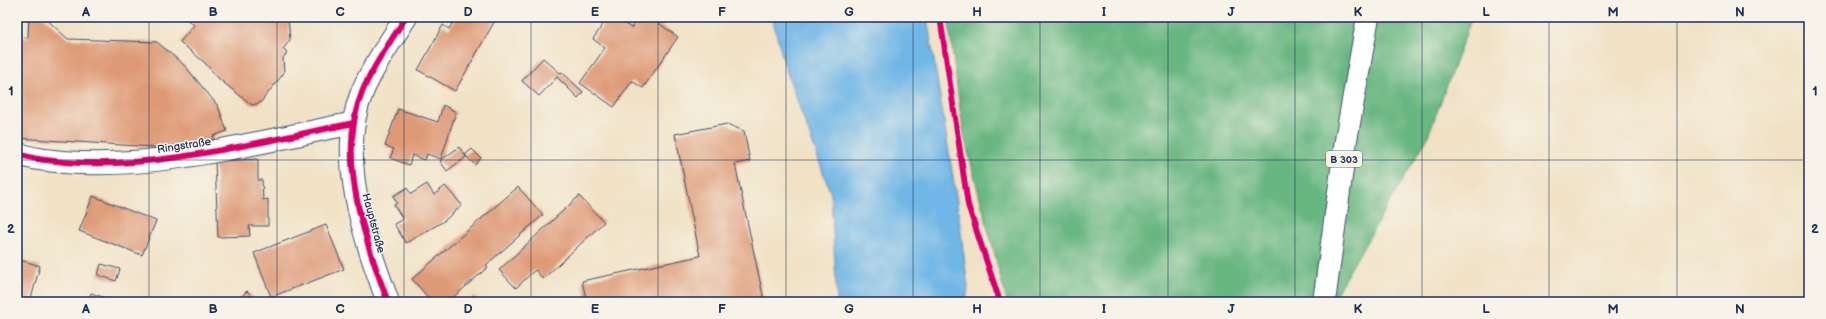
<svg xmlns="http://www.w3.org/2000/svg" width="1826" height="319" font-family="'Balsamiq Sans',sans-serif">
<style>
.forest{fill:#68b680;stroke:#42726f}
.water{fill:#6fb6e6;stroke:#4572a2}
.building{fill:#de9a76}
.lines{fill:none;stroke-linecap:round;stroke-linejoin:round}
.minor-casing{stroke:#3b4a6e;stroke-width:24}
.tertiary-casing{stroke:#3b4a6e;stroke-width:24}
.primary-casing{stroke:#3b4a6e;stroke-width:24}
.minor{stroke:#fff;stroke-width:22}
.tertiary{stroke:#fff;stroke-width:22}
.primary{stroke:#fff;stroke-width:22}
.cycleway-casing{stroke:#f7f3e8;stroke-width:8}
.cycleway{stroke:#d6006c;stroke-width:6}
.grid{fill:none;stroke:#1b2f5e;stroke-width:1;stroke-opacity:0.55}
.labels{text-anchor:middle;stroke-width:3;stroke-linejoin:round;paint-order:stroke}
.shield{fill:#f7f3e8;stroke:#5d6a87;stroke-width:1}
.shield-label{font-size:10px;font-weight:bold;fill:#1b2f5e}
.street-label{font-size:11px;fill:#1b2f5e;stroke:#f7f3e8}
.neatline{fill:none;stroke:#1b2f5e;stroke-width:1.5}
.grid-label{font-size:13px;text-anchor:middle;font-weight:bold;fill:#1b2f5e}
</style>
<rect width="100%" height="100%" fill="#f7f3e8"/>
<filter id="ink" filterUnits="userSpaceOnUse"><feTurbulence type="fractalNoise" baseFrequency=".025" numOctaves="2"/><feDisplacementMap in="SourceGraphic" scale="8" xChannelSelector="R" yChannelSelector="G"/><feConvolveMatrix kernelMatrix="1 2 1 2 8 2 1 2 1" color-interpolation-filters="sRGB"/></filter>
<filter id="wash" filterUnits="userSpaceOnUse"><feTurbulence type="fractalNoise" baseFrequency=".012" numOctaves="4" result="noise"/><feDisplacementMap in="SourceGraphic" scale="16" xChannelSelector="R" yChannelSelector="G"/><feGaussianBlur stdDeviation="0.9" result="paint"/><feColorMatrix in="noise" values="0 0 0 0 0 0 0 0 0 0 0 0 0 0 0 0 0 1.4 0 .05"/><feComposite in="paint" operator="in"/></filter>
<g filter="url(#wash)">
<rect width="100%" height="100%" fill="#f1e2c6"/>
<!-- forest -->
<path class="forest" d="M 948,17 L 1472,17 L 1427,139 L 1331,302 L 1007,302 L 963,133 Z"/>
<!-- water -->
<path class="water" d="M 772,17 L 927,17 L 957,202 L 968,287 L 966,302 L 837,302 L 831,194 L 785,67 Z"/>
<g id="blocks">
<!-- building -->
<path class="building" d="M 29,17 L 44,17 L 68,39 L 157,42 L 185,66 L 218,106 L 227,131 L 213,136 L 214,139 L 198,145 L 197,143 L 182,149 L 17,138 L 17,37 L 28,38 Z
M 184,17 L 288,17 L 290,40 L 283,49 L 287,53 L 283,58 L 284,73 L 260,103 L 252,105 L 219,79 L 204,62 L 180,42 L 194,25 Z
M 456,17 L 497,17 L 455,91 L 418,70 L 443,25 L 449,29 Z
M 608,17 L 615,17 L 631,28 L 639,17 L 650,17 L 678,37 L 643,88 L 632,81 L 614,107 L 580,83 L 605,48 L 593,39 Z
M 543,58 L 560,73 L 562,72 L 583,92 L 578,98 L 557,77 L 539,96 L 522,81 Z
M 443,105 L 456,112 L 441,159 L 427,154 L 425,160 L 412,155 L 409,165 L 390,158 L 394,149 L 385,146 L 398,109 L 438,122 Z
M 727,124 L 744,131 L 750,161 L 735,164 L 764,300 L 754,302 L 587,302 L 582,281 L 700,256 L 675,134 Z
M 459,147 L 465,155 L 472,149 L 481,158 L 475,165 L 465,155 L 466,157 L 447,171 L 440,161 Z
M 258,159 L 258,180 L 262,180 L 263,200 L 268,199 L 268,226 L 249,226 L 250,236 L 218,237 L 215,161 Z
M 427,184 L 434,195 L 445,186 L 462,205 L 444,221 L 406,243 L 394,224 L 403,219 L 394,205 L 397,203 L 393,196 L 407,188 L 411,194 Z
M 518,187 L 543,215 L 486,265 L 488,267 L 448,302 L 432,302 L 412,279 Z
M 93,196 L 156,221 L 142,255 L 79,231 Z
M 579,196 L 604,222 L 543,279 L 535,270 L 516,288 L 499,270 Z
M 326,225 L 344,269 L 271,297 L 254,253 Z
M 17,259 L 40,266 L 30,302 L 17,302 Z
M 101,264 L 120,269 L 116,281 L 98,275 Z
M 247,291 L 258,302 L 236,302 Z
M 91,293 L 117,302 L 88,302 Z
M 474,296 L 480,302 L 468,302 Z"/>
</g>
</g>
<g filter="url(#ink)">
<use href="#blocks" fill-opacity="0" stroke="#3b4a6e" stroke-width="1"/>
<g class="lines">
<defs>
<path id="minor" d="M 17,153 C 32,160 48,160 64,162 C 159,170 261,141 354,123"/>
<path id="tertiary" d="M 388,302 C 365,239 335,156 363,90 C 374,64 391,41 406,17"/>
<path id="primary" d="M 1324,302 L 1346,140 L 1368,17"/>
</defs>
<!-- minor casing -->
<use href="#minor" class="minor-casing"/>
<!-- tertiary casing -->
<use href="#tertiary" class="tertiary-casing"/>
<!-- primary casing -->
<use href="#primary" class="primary-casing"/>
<!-- minor -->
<use href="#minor" class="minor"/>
<!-- tertiary -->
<use href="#tertiary" class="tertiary"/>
<!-- primary -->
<use href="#primary" class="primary"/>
<defs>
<path id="cycleway" d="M 940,17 L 968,205 L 1000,302
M 17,153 C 32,160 48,160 64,162 C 159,170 261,141 354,123
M 388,302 C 365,239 335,156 363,90 C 374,64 391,41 406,17"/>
</defs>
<!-- cycleway casing -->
<use href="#cycleway" class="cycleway-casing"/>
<!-- cycleway -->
<use href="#cycleway" class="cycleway"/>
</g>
</g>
<!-- grid -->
<path class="grid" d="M 149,17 L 149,302M 277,17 L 277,302M 404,17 L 404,302M 531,17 L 531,302M 658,17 L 658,302M 786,17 L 786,302M 913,17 L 913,302M 1040,17 L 1040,302M 1168,17 L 1168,302M 1295,17 L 1295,302M 1422,17 L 1422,302M 1549,17 L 1549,302M 1677,17 L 1677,302M 17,160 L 1809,160"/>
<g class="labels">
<!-- shield labels -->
<rect class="shield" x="1326" y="151" width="36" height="16" rx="3"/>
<g class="shield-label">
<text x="1344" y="163">B 303</text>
</g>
<!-- street labels -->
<g class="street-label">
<text transform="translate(184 145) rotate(-9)" y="4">Ringstraße</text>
<text transform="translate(374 223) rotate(75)" y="4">Hauptstraße</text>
</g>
</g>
<!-- margin -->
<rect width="1826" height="319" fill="none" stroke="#f7f3e8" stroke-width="44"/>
<rect x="22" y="22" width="1782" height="275" class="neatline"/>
<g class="grid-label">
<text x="86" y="16">A</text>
<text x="213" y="16">B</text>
<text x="340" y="16">C</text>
<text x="468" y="16">D</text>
<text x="595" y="16">E</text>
<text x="722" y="16">F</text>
<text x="849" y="16">G</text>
<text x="977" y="16">H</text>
<text x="1104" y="16">I</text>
<text x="1231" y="16">J</text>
<text x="1358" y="16">K</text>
<text x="1486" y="16">L</text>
<text x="1613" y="16">M</text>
<text x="1740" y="16">N</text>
<text x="11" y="95">1</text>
<text x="1815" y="95">1</text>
<text x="11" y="233">2</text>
<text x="1815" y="233">2</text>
<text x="86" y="313">A</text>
<text x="213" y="313">B</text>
<text x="340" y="313">C</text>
<text x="468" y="313">D</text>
<text x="595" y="313">E</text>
<text x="722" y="313">F</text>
<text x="849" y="313">G</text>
<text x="977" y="313">H</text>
<text x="1104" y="313">I</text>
<text x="1231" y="313">J</text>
<text x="1358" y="313">K</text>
<text x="1486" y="313">L</text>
<text x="1613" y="313">M</text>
<text x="1740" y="313">N</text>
</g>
</svg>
